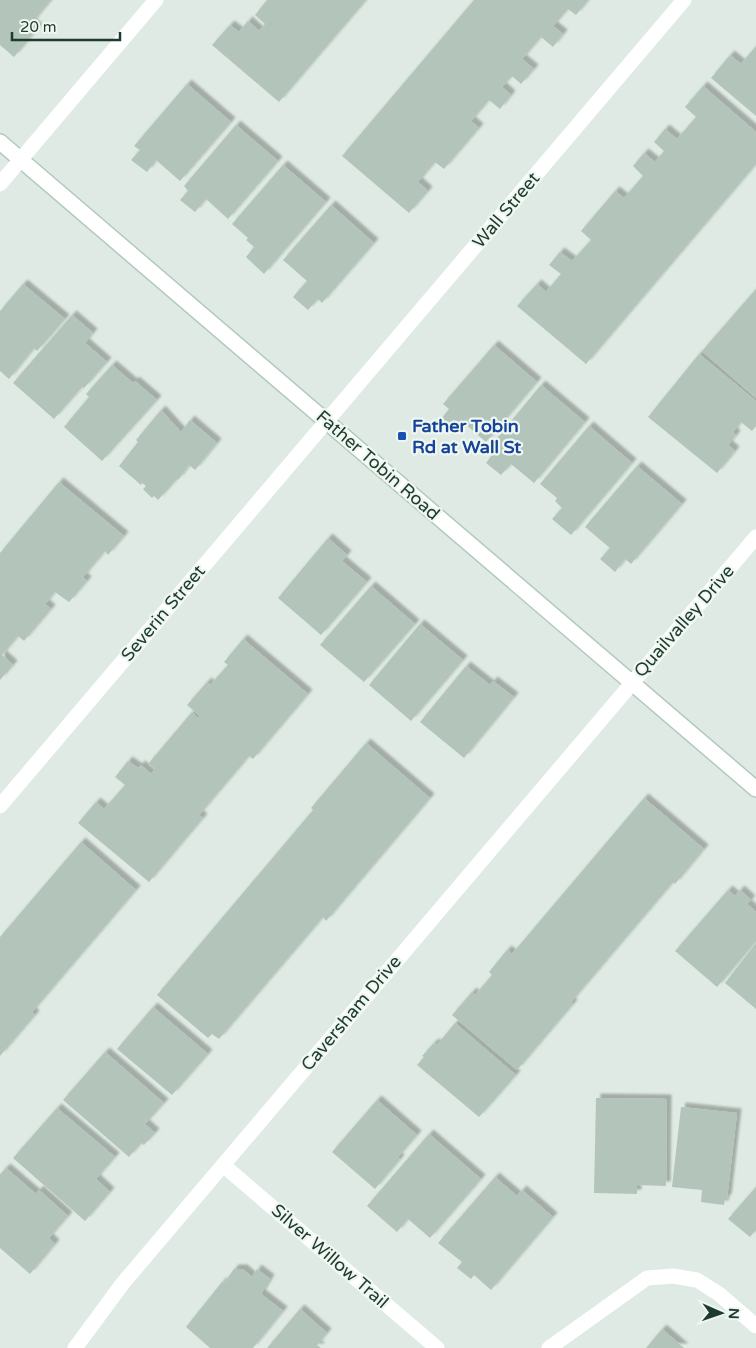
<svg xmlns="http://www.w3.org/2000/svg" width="756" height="1348" font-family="'Varela Round',sans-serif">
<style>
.building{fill:#b3c5bb;filter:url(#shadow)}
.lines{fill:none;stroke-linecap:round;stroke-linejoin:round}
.secondary-casing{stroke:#b1cabd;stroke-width:18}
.street{stroke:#fff;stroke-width:15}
.secondary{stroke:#fff;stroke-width:15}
.transit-dot{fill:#1a4fb4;stroke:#eff7f1;stroke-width:2}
.labels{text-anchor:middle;stroke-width:4.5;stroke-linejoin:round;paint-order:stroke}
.street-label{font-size:18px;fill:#1f3a2e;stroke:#eff7f1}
.transit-label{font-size:18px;font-weight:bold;fill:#164399;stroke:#eff7f1;text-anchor:start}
</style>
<defs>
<filter id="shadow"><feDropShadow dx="4.5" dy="-4.5" stdDeviation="1" flood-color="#0004"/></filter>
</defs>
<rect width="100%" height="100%" fill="#deeae3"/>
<!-- building -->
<path class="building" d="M 0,0 L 51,0 L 32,23 L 38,28 L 14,57 L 0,45 Z
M 267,0 L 366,0 L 279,102 L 212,45 L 230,25 L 239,32 L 248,21 L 259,31 L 265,24 L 255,15 Z
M 474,0 L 588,0 L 576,15 L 568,9 L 553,26 L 563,34 L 553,47 L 541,37 L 522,59 L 534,69 L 521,84 L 512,76 L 502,87 L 511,95 L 500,109 L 489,100 L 471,121 L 479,128 L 444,169 L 435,162 L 418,182 L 428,191 L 409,213 L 342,156 Z
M 756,46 L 756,116 L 711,78 L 730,55 L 741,64 Z
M 187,84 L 231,122 L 180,181 L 156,160 L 147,172 L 131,160 L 140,150 L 134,146 Z
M 703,86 L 756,132 L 756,164 L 586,364 L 517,306 L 537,284 L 546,292 L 561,274 L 549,265 L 560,252 L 572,261 L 591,240 L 581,231 L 615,191 L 624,198 L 643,176 L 633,166 L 644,153 L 655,162 L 664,151 L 654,142 L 665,129 L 677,139 L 696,117 L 685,107 Z
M 236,125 L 278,161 L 228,219 L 206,199 L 195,212 L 180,200 L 188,191 L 184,186 Z
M 283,165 L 326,202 L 264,274 L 246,257 L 254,247 L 246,240 L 248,238 L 232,224 Z
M 331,205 L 374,243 L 322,303 L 318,299 L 308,310 L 293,297 L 307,281 L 283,260 Z
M 23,284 L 65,319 L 37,351 L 34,348 L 9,379 L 0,371 L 0,311 Z
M 756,289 L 756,398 L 702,351 Z
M 72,315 L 93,333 L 85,343 L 107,362 L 84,388 L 82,387 L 54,419 L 13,383 Z
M 494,345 L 537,382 L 486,442 L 464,423 L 453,435 L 439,422 L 449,409 L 443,404 Z
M 699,354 L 756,401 L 756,426 L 752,431 L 741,422 L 733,432 L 736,435 L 728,445 L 735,451 L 717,473 L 648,417 Z
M 112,365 L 133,383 L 135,381 L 157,400 L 102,461 L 64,427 L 89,397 L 86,394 Z
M 541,385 L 585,422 L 534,483 L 511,464 L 501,475 L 486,463 L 495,451 L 490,447 Z
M 161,410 L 181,432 L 190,420 L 217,443 L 195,470 L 189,465 L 178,480 L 177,479 L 158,500 L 154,496 L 152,498 L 143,489 L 146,486 L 142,483 L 141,485 L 119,466 L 138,442 L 136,440 Z
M 589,426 L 632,463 L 571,535 L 552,519 L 562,508 L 555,501 L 557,498 L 540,484 Z
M 637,466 L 682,504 L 631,564 L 625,559 L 615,572 L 600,559 L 610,548 L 585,527 Z
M 59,482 L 124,536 L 108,555 L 105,551 L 83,577 L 87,581 L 69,602 L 55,592 L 45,604 L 51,609 L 24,641 L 18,636 L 2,655 L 13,665 L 0,680 L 0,553 Z
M 328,538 L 347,555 L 342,561 L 367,582 L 321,635 L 278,598 Z
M 371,586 L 415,624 L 364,682 L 320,645 Z
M 420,624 L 463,660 L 411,721 L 369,685 Z
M 243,639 L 308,694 L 253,759 L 249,756 L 199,815 L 203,818 L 149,882 L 78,823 L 96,802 L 104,809 L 125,785 L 115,777 L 128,761 L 138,768 L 141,765 L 151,774 L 155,769 L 148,764 L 192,712 L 198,718 L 200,716 L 187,705 L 207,682 L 210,685 L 228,665 L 224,662 Z
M 466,666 L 490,685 L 493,681 L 514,697 L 464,758 L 420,722 Z
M 366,743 L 430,798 L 326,921 L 323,917 L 219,1039 L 212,1034 L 208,1038 L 157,995 L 313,810 L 311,808 Z
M 644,798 L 704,849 L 675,884 L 673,882 L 571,1002 L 573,1004 L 517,1070 L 452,1015 L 472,992 L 475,995 L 492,975 L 489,972 L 507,950 L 512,954 Z
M 81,842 L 136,890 L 32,1012 L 35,1015 L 0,1056 L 0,937 Z
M 728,890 L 735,896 L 740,890 L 751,900 L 747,904 L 756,912 L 756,941 L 717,987 L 675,951 Z
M 756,943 L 756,1009 L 725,983 Z
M 153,1007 L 208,1054 L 172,1095 L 117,1049 Z
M 455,1023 L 516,1075 L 479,1117 L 417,1065 L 424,1057 L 422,1056 L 434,1043 L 437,1045 Z
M 105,1052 L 164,1103 L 145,1124 L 155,1133 L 144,1145 L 141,1143 L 129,1157 L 63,1100 Z
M 596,1098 L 667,1099 L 666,1186 L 637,1185 L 637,1194 L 594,1193 Z
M 377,1100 L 417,1135 L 398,1157 L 400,1159 L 375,1189 L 332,1152 Z
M 681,1107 L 737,1113 L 727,1199 L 725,1199 L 724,1205 L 701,1202 L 702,1190 L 672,1187 Z
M 57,1108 L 115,1157 L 96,1179 L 110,1192 L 85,1221 L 13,1158 Z
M 429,1134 L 481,1179 L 430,1238 L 408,1219 L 397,1232 L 367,1206 Z
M 6,1168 L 36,1194 L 39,1190 L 68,1216 L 49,1238 L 55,1244 L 30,1274 L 0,1248 L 0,1174 Z
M 495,1177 L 517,1196 L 522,1190 L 553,1217 L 491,1290 L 474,1275 L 471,1279 L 457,1268 L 462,1262 L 438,1243 Z
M 756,1187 L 756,1230 L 750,1237 L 728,1219 Z
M 234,1269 L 243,1269 L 252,1277 L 257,1269 L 270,1279 L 261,1294 L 283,1311 L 253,1348 L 210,1348 L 186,1327 L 222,1282 L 224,1283 Z
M 300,1309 L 327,1333 L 317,1345 L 321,1348 L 267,1348 Z
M 662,1329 L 684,1348 L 646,1348 Z"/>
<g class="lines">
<defs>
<path id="secondary" d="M 0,142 L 756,789"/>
</defs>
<!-- secondary casing -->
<use href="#secondary" class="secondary-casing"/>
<!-- street -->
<path class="street" d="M 0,184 L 156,0
M 0,806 L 684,0
M 223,1165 L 437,1348
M 75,1348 L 123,1283 L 756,537
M 549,1348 L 647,1278 L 673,1276 L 697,1280 L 719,1294 L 756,1326"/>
<!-- secondary -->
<use href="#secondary" class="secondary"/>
</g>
<!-- markers -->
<rect class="transit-dot" x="397" y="431" width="10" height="10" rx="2.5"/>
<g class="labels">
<!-- street labels -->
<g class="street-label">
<text transform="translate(506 210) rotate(-50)" y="6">Wall Street</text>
<text transform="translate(378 465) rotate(41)" y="6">Father Tobin Road</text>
<text transform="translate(163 613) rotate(-50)" y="6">Severin Street</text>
<text transform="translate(684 621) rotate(-49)" y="6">Quailvalley Drive</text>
<text transform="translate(351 1013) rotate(-50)" y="6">Caversham Drive</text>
<text transform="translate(330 1256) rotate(41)" y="6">Silver Willow Trail</text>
</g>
<!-- transit labels -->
<g class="transit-label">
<text x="412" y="432">Father Tobin<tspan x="412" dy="21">Rd at Wall St</tspan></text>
</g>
</g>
<!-- north arrow -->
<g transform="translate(721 1313) rotate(92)" stroke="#eff7f1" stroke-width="4" paint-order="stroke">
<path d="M0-4L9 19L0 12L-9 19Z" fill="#1f3a2e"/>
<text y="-8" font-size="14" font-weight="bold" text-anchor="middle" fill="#1f3a2e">N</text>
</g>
<!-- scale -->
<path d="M12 32v8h108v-8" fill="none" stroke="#1f3a2e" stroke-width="2.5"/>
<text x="20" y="32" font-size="15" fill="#1f3a2e" stroke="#eff7f1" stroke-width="4" paint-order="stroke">20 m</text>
</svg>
